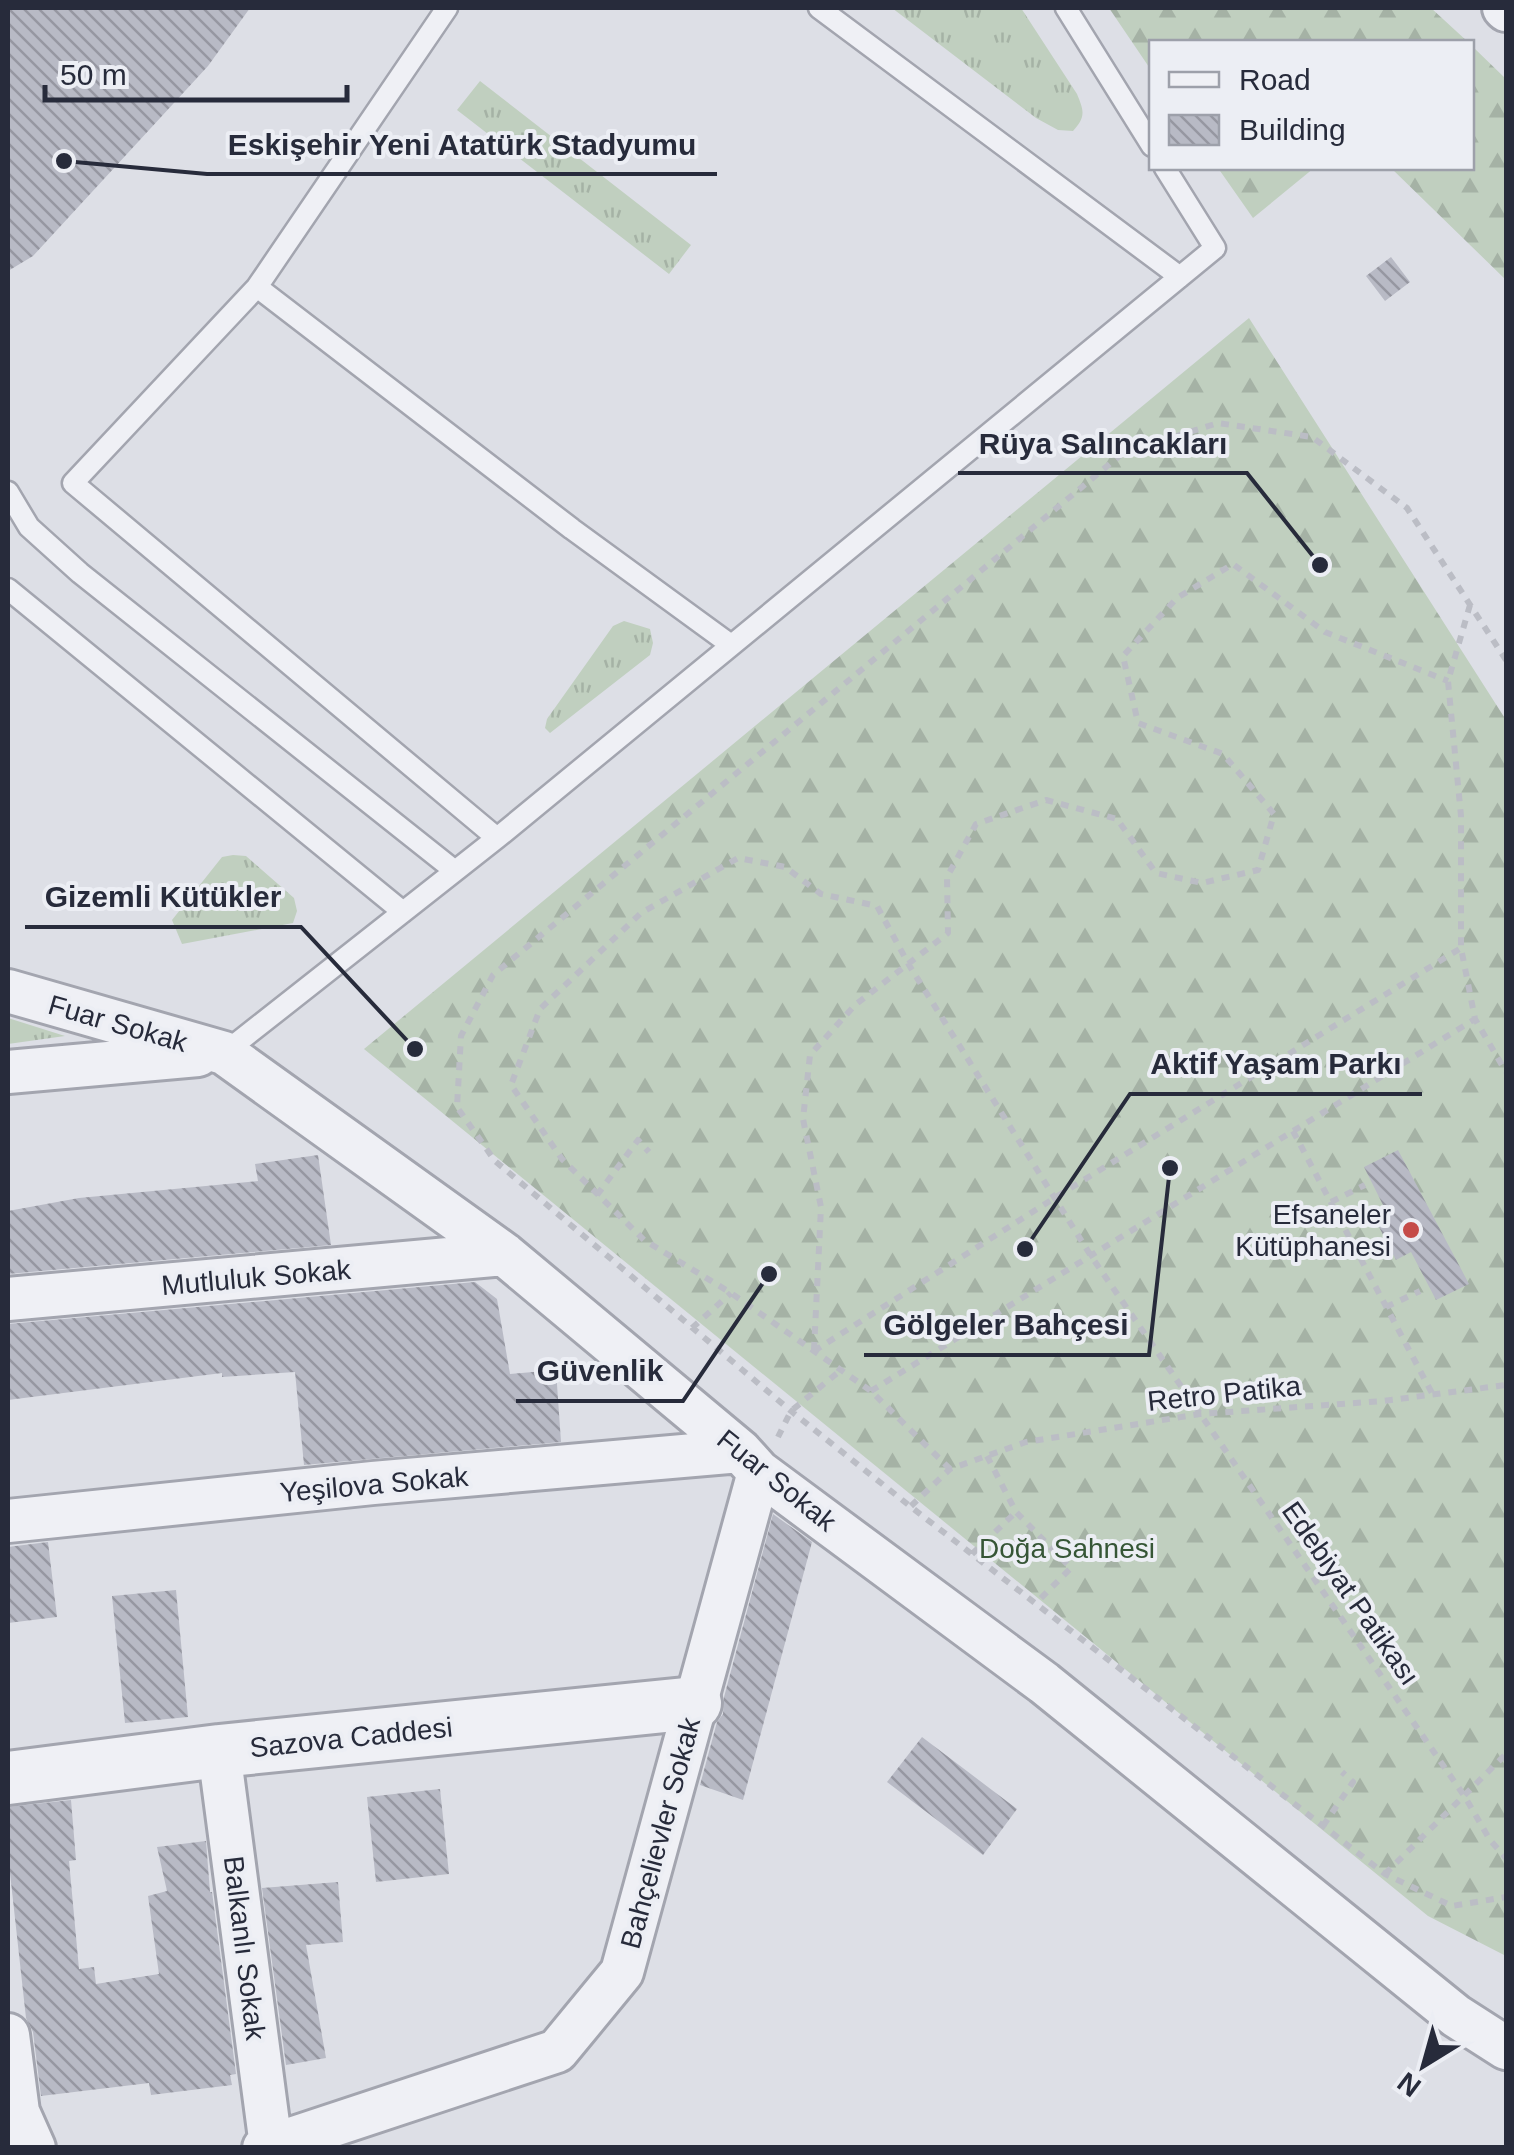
<svg xmlns="http://www.w3.org/2000/svg" width="1514" height="2155" font-family="Arial,sans-serif">
<style>
.grass{fill:url(#grass-tufts)}
.forest{fill:url(#forest-firs)}
.building{fill:url(#building-back-hatch)}
.lines{fill:none;stroke-linecap:round;stroke-linejoin:round}
.service-casing{stroke:#a3a5af;stroke-width:25}
.minor-casing{stroke:#a3a5af;stroke-width:48}
.tertiary-casing{stroke:#a3a5af;stroke-width:58}
.path{stroke:#bbbdc5;stroke-width:6;stroke-dasharray:8 8;stroke-linecap:butt}
.service{stroke:#eff0f5;stroke-width:20}
.minor{stroke:#eff0f5;stroke-width:42}
.tertiary{stroke:#eff0f5;stroke-width:52}
.poi-dot{fill:#c54b48;stroke:#eceef4;stroke-width:4}
.labels{text-anchor:middle;stroke-width:8;stroke-linejoin:round;paint-order:stroke}
.street-label{font-size:28px;fill:#272b3b;stroke:#eceef4}
.poi-label{font-size:28px;fill:#272b3b;stroke:#eceef4;text-anchor:end}
.park-label{font-size:28px;fill:#365636;stroke:#eceef4}
.leader{fill:none;stroke:#272b3b;stroke-width:4}
.callout-dot{fill:#272b3b;stroke:#eceef4;stroke-width:4}
.callout-label{font-size:30px;text-anchor:middle;font-weight:bold;fill:#272b3b;stroke:#eceef4;stroke-width:8;stroke-linejoin:round;paint-order:stroke}
</style>
<defs>
<pattern id="grass-tufts" width="24" height="20" patternUnits="userSpaceOnUse" patternTransform="scale(2.5)"><rect width="24" height="20" fill="#c0cfbf"/><path d="M3 7l-1-3M5 7V3M7 7l1-3M15 17l-1-3M17 17v-4M19 17l1-3" fill="none" stroke="#a5b2a5"/></pattern>
<pattern id="forest-firs" width="22" height="20" patternUnits="userSpaceOnUse" patternTransform="scale(2.5)"><rect width="22" height="20" fill="#c0cfbf"/><path d="M5 1l3.5 6h-7zM16 11l3.5 6h-7z" fill="#a5b2a5"/></pattern>
<pattern id="building-back-hatch" width="6" height="6" patternUnits="userSpaceOnUse" patternTransform="scale(2.5)"><rect width="6" height="6" fill="#b8bac5"/><path d="M-1 5l2 2M0 0l6 6M5-1l2 2" fill="none" stroke="#9697a1"/></pattern>
</defs>
<rect width="100%" height="100%" fill="#dddfe6"/>
<!-- grass -->
<path class="grass" d="M 892,8 L 1021,8 L 1077,94 C 1084,111 1086,117 1073,131 L 1058,130 L 1036,118 Z
M 480,81 L 691,245 L 669,274 L 457,110 Z
M 624,621 L 650,629 L 653,643 L 650,655 L 550,733 L 545,728 L 547,719 L 613,626 Z
M 233,855 L 246,856 L 294,898 L 297,911 L 293,923 L 182,944 L 172,920 L 222,857 Z
M 8,1018 L 65,1036 L 8,1044 Z"/>
<!-- forest -->
<path class="forest" d="M 1109,8 L 1431,8 L 1468,42 L 1152,42 L 1151,70 Z
M 1472,46 L 1506,79 L 1506,280 L 1391,168 L 1472,168 Z
M 1218,168 L 1314,168 L 1253,218 Z
M 1249,318 L 1506,720 L 1506,1956 L 1428,1916 L 364,1049 Z"/>
<!-- building -->
<path class="building" d="M 8,8 L 250,8 L 208,66 L 33,256 L 8,271 Z
M 1391,257 L 1410,282 L 1385,301 L 1366,276 Z
M 1398,1150 L 1469,1284 L 1436,1300 L 1411,1252 L 1396,1260 L 1378,1225 L 1390,1219 L 1364,1167 Z
M 318,1155 L 331,1245 L 8,1274 L 8,1211 L 79,1198 L 258,1181 L 255,1164 Z
M 475,1282 L 497,1299 L 510,1374 L 556,1370 L 561,1442 L 304,1465 L 295,1372 L 222,1377 L 222,1373 L 8,1400 L 8,1324 Z
M 773,1514 L 812,1542 L 743,1800 L 700,1785 L 717,1722 L 723,1714 L 724,1697 Z
M 48,1542 L 57,1617 L 8,1623 L 8,1547 Z
M 176,1590 L 188,1717 L 125,1723 L 112,1596 Z
M 922,1737 L 1017,1809 L 983,1855 L 887,1782 Z
M 440,1789 L 449,1874 L 376,1882 L 367,1797 Z
M 71,1800 L 76,1860 L 69,1861 L 79,1969 L 94,1967 L 96,1984 L 159,1974 L 148,1896 L 167,1891 L 157,1847 L 206,1841 L 210,1892 L 212,1892 L 236,2074 L 230,2075 L 232,2085 L 151,2095 L 149,2083 L 41,2096 L 33,2032 L 26,2018 L 9,1864 L 8,1807 Z
M 338,1882 L 343,1942 L 306,1945 L 326,2058 L 286,2065 L 262,1888 Z"/>
<g class="lines">
<defs>
<path id="service" d="M 447,8 L 257,287 L 73,483 L 497,838
M 819,8 L 1180,277
M 1066,8 L 1152,146
M 257,287 L 572,529 L 731,645
M 8,492 L 29,527 L 80,573 L 455,871
M 8,589 L 403,912
M 224,1053 L 497,838 L 1215,248 L 1165,168"/>
<path id="minor" d="M 1504,8 L 1506,10
M 8,991 L 224,1053 L 504,1254 L 740,1451 L 759,1472 L 1044,1683 L 1456,2016 L 1506,2048
M 8,1072 L 198,1055
M 8,1299 L 504,1254
M 8,1521 L 373,1483 L 740,1451
M 219,1751 L 271,2146
M 8,2035 L 18,2112 L 34,2148
M 264,2148 L 557,2051 L 622,1972 L 759,1472"/>
<path id="tertiary" d="M 8,1778 L 219,1751 L 695,1703"/>
</defs>
<!-- service casing -->
<use href="#service" class="service-casing"/>
<!-- minor casing -->
<use href="#minor" class="minor-casing"/>
<!-- tertiary casing -->
<use href="#tertiary" class="tertiary-casing"/>
<!-- path -->
<path class="path" d="M 1470,605 L 1448,681 L 1461,816 L 1461,948 L 1475,1019 L 1506,1072
M 1506,660 L 1407,508 L 1312,437 L 1218,423 L 1123,453 L 493,975 L 461,1036 L 457,1107 L 495,1161 L 791,1411 L 911,1507 L 1385,1874 L 1452,1906 L 1506,1897
M 1293,1131 L 1433,1395
M 597,1195 L 638,1140 L 649,1152
M 1331,1202 L 1365,1185
M 1360,1257 L 1384,1245
M 1386,1307 L 1420,1291
M 692,1328 L 731,1293
M 814,1350 L 821,1207 L 803,1119 L 810,1055 L 855,1005 L 948,933 L 947,877 L 976,824 L 1046,800 L 1117,819 L 1156,873 L 1202,883 L 1258,870 L 1274,814 L 1223,754 L 1138,723 L 1123,656 L 1177,598 L 1233,564 L 1325,632 L 1448,681
M 814,1351 L 1056,1197 L 1461,948
M 871,1391 L 1475,1019
M 778,1437 L 791,1411 L 841,1370
M 987,1456 L 1016,1512 L 1071,1568 L 1036,1603
M 950,1469 L 871,1391 L 731,1293 L 644,1240 L 562,1159 L 511,1085 L 540,1009 L 641,913 L 738,858 L 785,867 L 821,894 L 877,906 L 909,965 L 1091,1256 L 1465,1797 L 1490,1840 L 1506,1858
M 911,1506 L 950,1469 L 1026,1442 L 1200,1414 L 1383,1401 L 1506,1385
M 972,1554 L 1016,1512
M 1323,1826 L 1353,1782 L 1342,1772
M 1385,1874 L 1506,1754"/>
<!-- service -->
<use href="#service" class="service"/>
<!-- minor -->
<use href="#minor" class="minor"/>
<!-- tertiary -->
<use href="#tertiary" class="tertiary"/>
</g>
<!-- markers -->
<circle class="poi-dot" cx="1411" cy="1230" r="10"/>
<g class="labels">
<!-- street labels -->
<g class="street-label">
<text transform="translate(118 1023) rotate(16)" y="10">Fuar Sokak</text>
<text transform="translate(256 1277) rotate(-5)" y="10">Mutluluk Sokak</text>
<text transform="translate(1224 1393) rotate(-6)" y="10">Retro Patika</text>
<text transform="translate(777 1480) rotate(39)" y="10">Fuar Sokak</text>
<text transform="translate(374 1484) rotate(-5)" y="10">Yeşilova Sokak</text>
<text transform="translate(1351 1593) rotate(55)" y="10">Edebiyat Patikası</text>
<text transform="translate(351 1737) rotate(-6)" y="10">Sazova Caddesi</text>
<text transform="translate(660 1833) rotate(-75)" y="10">Bahçelievler Sokak</text>
<text transform="translate(245 1948) rotate(83)" y="10">Balkanlı Sokak</text>
</g>
<!-- poi labels -->
<g class="poi-label">
<text x="1391" y="1224">Efsaneler<tspan x="1391" dy="32">Kütüphanesi</tspan></text>
</g>
<!-- park labels -->
<g class="park-label">
<text x="1067" y="1558">Doğa Sahnesi</text>
</g>
</g>
<!-- callouts -->
<path class="leader" d="M64 161L207 174H717M1320 565L1247 473H958M415 1049L301 927H25M1025 1249L1130 1094H1422M1170 1168L1149 1355H864M769 1274L683 1401H516"/>
<g class="callout-dot">
<circle cx="64" cy="161" r="10"/>
<circle cx="1320" cy="565" r="10"/>
<circle cx="415" cy="1049" r="10"/>
<circle cx="1025" cy="1249" r="10"/>
<circle cx="1170" cy="1168" r="10"/>
<circle cx="769" cy="1274" r="10"/>
</g>
<g class="callout-label">
<text x="462" y="155">Eskişehir Yeni Atatürk Stadyumu</text>
<text x="1103" y="454">Rüya Salıncakları</text>
<text x="163" y="907">Gizemli Kütükler</text>
<text x="1276" y="1074">Aktif Yaşam Parkı</text>
<text x="1006" y="1335">Gölgeler Bahçesi</text>
<text x="600" y="1381">Güvenlik</text>
</g>
<!-- border -->
<rect width="1514" height="2155" fill="none" stroke="#272b3b" stroke-width="20"/>
<!-- legend -->
<rect x="1149" y="40" width="325" height="130" fill="#eceef4" stroke="#9da0aa" stroke-width="2.5"/>
<rect x="1169" y="72" width="50" height="15" fill="#eff0f5" stroke="#9da0aa" stroke-width="2.5"/>
<text x="1239" y="90" font-size="30" fill="#272b3b">Road</text>
<rect x="1169" y="115" width="50" height="30" fill="url(#building-back-hatch)" stroke="#9da0aa" stroke-width="2.5"/>
<text x="1239" y="140" font-size="30" fill="#272b3b">Building</text>
<!-- north arrow -->
<g transform="translate(1424 2065) rotate(217)" stroke="#eceef4" stroke-width="8" paint-order="stroke">
<path d="M0-8L18 38L0 25L-18 38Z" fill="#272b3b"/>
<text y="-15" font-size="28" font-weight="bold" text-anchor="middle" fill="#272b3b">N</text>
</g>
<!-- scale -->
<path d="M45 85v15h302v-15" fill="none" stroke="#272b3b" stroke-width="5"/>
<text x="60" y="85" font-size="30" fill="#272b3b" stroke="#eceef4" stroke-width="8" paint-order="stroke">50 m</text>
</svg>
